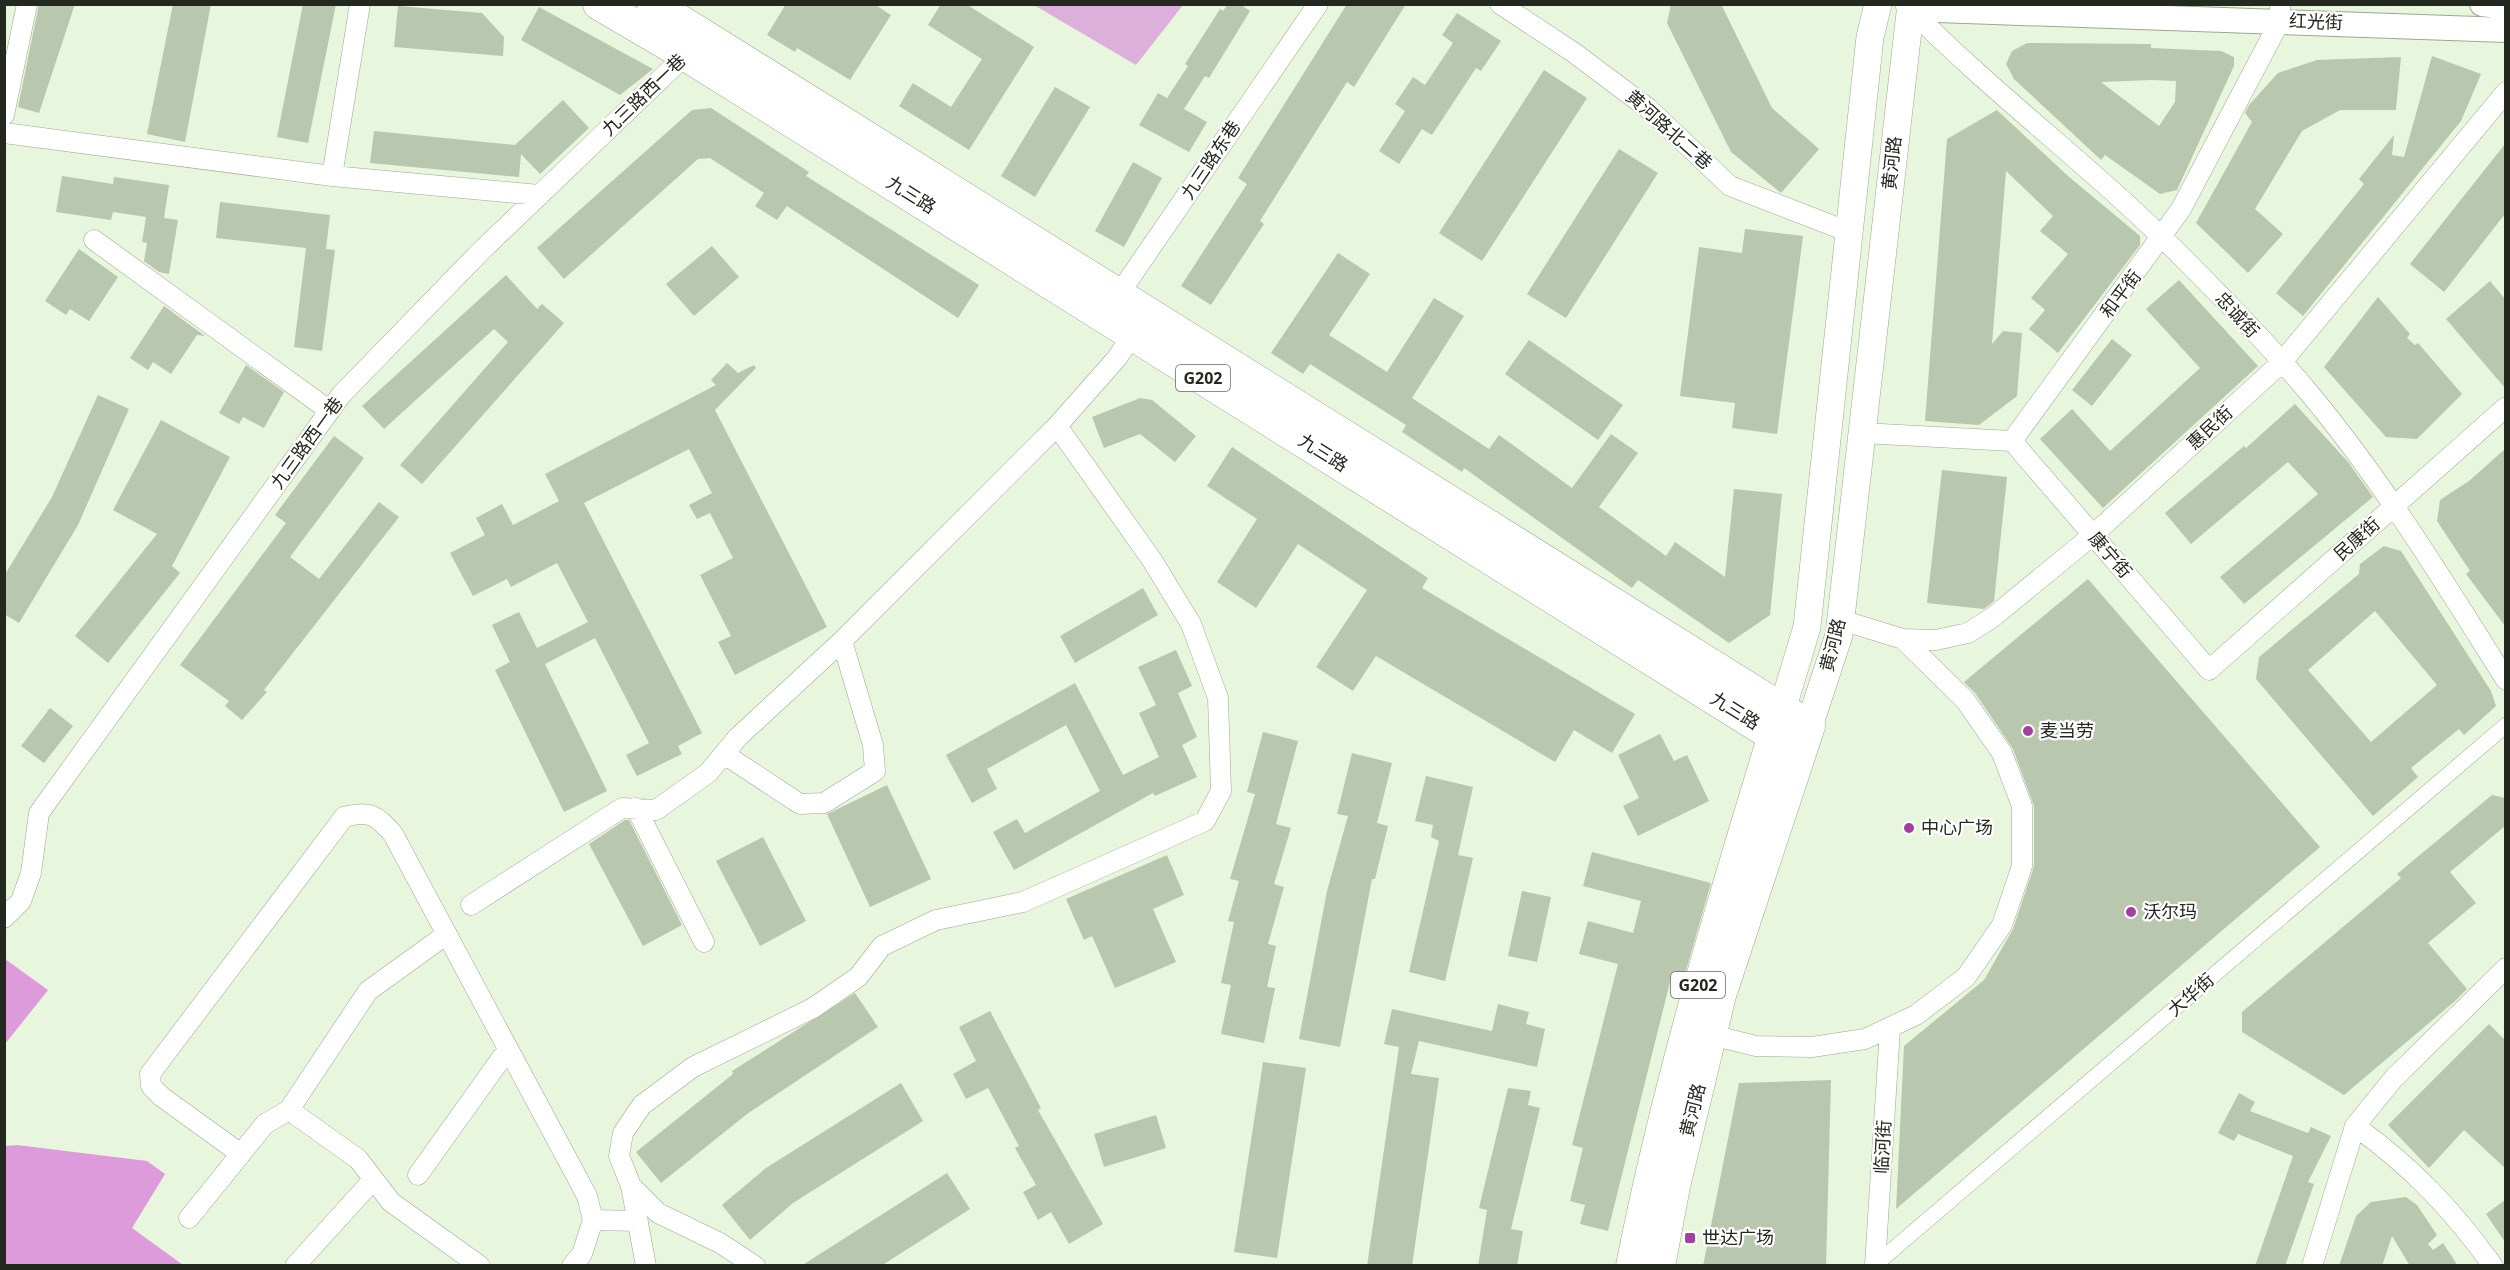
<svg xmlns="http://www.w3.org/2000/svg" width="2510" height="1270" font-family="'Noto Sans','Noto Sans SC',sans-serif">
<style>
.green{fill:#ddb0db}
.forest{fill:#dd9bdb}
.building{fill:#b9c7af;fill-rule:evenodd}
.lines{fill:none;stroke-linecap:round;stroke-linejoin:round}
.pedestrian-casing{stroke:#9ba991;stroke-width:16}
.minor-casing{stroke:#9ba991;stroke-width:21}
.tertiary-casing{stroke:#9ba991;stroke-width:26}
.secondary-casing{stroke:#9ba991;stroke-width:28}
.trunk-casing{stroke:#9ba991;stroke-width:33}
.pedestrian{stroke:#fff;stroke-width:15}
.minor{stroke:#fff;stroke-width:20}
.tertiary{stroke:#fff;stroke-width:24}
.secondary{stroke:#fff;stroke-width:27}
.trunk{stroke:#fff;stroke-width:32}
.poi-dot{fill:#a33ea3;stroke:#fff;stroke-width:2}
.labels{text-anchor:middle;stroke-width:4.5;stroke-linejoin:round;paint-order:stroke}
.shield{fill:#fff;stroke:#666963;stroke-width:1.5}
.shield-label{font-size:16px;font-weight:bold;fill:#242920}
.street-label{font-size:18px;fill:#242920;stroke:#fff}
.poi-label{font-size:18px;fill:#242920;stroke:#fff;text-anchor:start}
</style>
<rect width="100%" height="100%" fill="#e7f6dc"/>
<!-- green -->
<path class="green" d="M 1034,5 L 1183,5 L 1136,65 Z"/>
<!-- forest -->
<path class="forest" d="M 5,959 L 48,990 L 5,1044 Z
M 17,1145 L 147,1161 L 165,1174 L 132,1228 L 183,1265 L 5,1265 L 5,1146 Z"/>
<!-- building -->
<path class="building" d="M 39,4 L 75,4 L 39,113 L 18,107 Z
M 173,4 L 211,4 L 185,142 L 147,134 Z
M 303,4 L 336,4 L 308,143 L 277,137 Z
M 786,4 L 874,4 L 891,15 L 850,80 L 797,48 L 795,52 L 767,35 Z
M 941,4 L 966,4 L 1034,47 L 969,150 L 899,106 L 913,83 L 951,107 L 982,59 L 928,25 Z
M 1228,4 L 1240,4 L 1250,11 L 1209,78 L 1205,76 L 1184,109 L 1207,122 L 1189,152 L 1139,125 L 1158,93 L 1167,98 L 1188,66 L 1185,64 L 1220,9 L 1223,11 Z
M 1347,4 L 1406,4 L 1354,87 L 1347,82 L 1260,221 L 1264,224 L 1211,305 L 1181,286 L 1247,184 L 1238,178 Z
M 1671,4 L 1721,4 L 1772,108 L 1819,149 L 1781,193 L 1731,152 L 1667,23 Z
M 398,6 L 482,13 L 504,37 L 503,56 L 394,47 Z
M 539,7 L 653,69 L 620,95 L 521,40 Z
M 1457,13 L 1501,41 L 1481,71 L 1476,68 L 1432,135 L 1422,129 L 1399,164 L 1379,151 L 1405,111 L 1395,104 L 1413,77 L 1425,85 L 1453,43 L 1442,35 Z
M 2027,43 L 2151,44 L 2151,48 L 2221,51 L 2234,57 L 2234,66 L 2177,190 L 2160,194 L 2105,155 L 2101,160 L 2014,79 L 2006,64 L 2012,51 ZM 2152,80 L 2176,81 L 2175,102 L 2159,126 L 2101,82 Z
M 2432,56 L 2481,74 L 2461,121 L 2303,316 L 2276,293 L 2364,184 L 2359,179 L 2394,135 L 2392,155 L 2404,157 Z
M 2401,57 L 2396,110 L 2340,110 L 2302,131 L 2255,209 L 2283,234 L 2248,273 L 2196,223 L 2252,122 L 2245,113 L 2249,105 L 2278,73 L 2317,60 Z
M 1544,70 L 1587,98 L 1482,261 L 1439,233 Z
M 1055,87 L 1090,107 L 1035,197 L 1001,176 Z
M 563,100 L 589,128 L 540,174 L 521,154 L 519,177 L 370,163 L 374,131 L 515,145 Z
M 711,108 L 809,172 L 806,176 L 979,285 L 958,318 L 787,206 L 777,220 L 755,206 L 764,193 L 710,158 L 698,159 L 564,279 L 537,248 L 692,110 Z
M 1997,110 L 2068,176 L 2140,236 L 2140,245 L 2058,353 L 2029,329 L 2045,310 L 2031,298 L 2068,254 L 2040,231 L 2053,216 L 2006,171 L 1992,344 L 2003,331 L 2022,333 L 2017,396 L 1979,425 L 1925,421 L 1947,139 Z
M 2505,144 L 2505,214 L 2444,292 L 2410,264 Z
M 1619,149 L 1658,173 L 1566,318 L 1527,294 Z
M 1133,162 L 1162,178 L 1124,247 L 1095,231 Z
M 62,176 L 113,184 L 114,177 L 169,185 L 164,218 L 178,220 L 169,274 L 159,272 L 144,261 L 147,243 L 142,242 L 146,217 L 113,212 L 111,220 L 56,212 Z
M 220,202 L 330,215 L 326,249 L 335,250 L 322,351 L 294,347 L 306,248 L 216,238 Z
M 1745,229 L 1803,236 L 1777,434 L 1732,428 L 1735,403 L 1680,396 L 1699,247 L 1742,253 Z
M 712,246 L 739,277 L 694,316 L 666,284 Z
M 79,249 L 118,277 L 89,321 L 70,309 L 66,315 L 45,301 Z
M 1338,253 L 1370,274 L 1329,335 L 1387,372 L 1434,298 L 1464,316 L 1412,398 L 1489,449 L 1499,435 L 1572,488 L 1611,434 L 1638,453 L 1599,507 L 1666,556 L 1675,542 L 1725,577 L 1734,489 L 1782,494 L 1770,615 L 1729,643 L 1638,580 L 1632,588 L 1464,468 L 1462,472 L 1402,432 L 1406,425 L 1310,364 L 1303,374 L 1271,353 Z
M 506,275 L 537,309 L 542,304 L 564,323 L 422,484 L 400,465 L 508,342 L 494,329 L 384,429 L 362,406 Z
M 2179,280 L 2258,366 L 2103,508 L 2040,439 L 2072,409 L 2110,451 L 2200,368 L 2146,309 Z
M 2490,281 L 2505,299 L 2505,388 L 2446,319 Z
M 2378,297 L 2410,334 L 2407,338 L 2415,345 L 2418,343 L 2462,394 L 2417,439 L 2386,437 L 2324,367 Z
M 164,306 L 205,336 L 197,335 L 171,374 L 153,362 L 148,370 L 130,358 Z
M 2112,339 L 2132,355 L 2092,406 L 2072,390 Z
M 1529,340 L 1623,405 L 1598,440 L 1505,374 Z
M 727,363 L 738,373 L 754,365 L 756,368 L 715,410 L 827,627 L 735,675 L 718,642 L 731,636 L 700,575 L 733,558 L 710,513 L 697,519 L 689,505 L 712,493 L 689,449 L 584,503 L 702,733 L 678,746 L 682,754 L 637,776 L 626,755 L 649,743 L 595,638 L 545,664 L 607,791 L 564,812 L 495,670 L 510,662 L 492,625 L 519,612 L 537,648 L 588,622 L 557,563 L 511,587 L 507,579 L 473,596 L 450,553 L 485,535 L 476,518 L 502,504 L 513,525 L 559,501 L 545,474 L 716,385 L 711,380 Z
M 246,365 L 284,392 L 264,428 L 243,417 L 239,424 L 219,413 Z
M 98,395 L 129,409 L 78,525 L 19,623 L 4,614 L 4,576 L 52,497 Z
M 1140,398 L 1152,400 L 1196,436 L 1175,462 L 1140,434 L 1104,448 L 1092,417 Z
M 2295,404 L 2348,462 L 2373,497 L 2244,604 L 2220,577 L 2318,494 L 2288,462 L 2191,544 L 2165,513 L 2244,446 L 2246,448 Z
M 161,420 L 230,457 L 172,566 L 180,573 L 108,663 L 75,636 L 157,534 L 113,510 Z
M 334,436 L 364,458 L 290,557 L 319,579 L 379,502 L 399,517 L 264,690 L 267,692 L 242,720 L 225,706 L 229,701 L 180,665 L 286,523 L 275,515 Z
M 1232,447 L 1428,578 L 1422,588 L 1635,714 L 1612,753 L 1574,730 L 1555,762 L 1376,656 L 1353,691 L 1316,667 L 1367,590 L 1298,544 L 1256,608 L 1217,582 L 1257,519 L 1207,486 Z
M 2505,449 L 2505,626 L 2466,574 L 2470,571 L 2437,521 L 2440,500 L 2469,481 Z
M 1942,470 L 2007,477 L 1994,601 L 1984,609 L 1927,603 Z
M 2384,546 L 2401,551 L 2491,691 L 2496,706 L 2464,735 L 2459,729 L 2411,768 L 2418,777 L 2373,816 L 2256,679 L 2259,657 L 2359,574 L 2360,564 ZM 2375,611 L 2437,685 L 2371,742 L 2308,670 Z
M 2088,579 L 2320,847 L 1896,1209 L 1904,1046 L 1984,980 L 2013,929 L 2034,866 L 2034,806 L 2013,749 L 1975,693 L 1964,682 Z
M 1143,588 L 1158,615 L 1075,663 L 1060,636 Z
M 1176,650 L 1192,686 L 1178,693 L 1197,737 L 1182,745 L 1197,777 L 1155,796 L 1153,793 L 1014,870 L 993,832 L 1017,819 L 1025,833 L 1100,791 L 1066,725 L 987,769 L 997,789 L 972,803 L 946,755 L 1075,683 L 1123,775 L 1159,757 L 1139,713 L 1156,705 L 1138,667 Z
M 50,708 L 73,726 L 44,763 L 21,746 Z
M 1263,732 L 1298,741 L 1276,824 L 1291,828 L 1274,884 L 1284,887 L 1268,944 L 1276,946 L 1267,987 L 1275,988 L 1264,1043 L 1221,1034 L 1231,985 L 1221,983 L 1234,922 L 1228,921 L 1239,881 L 1230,879 L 1255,794 L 1247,792 Z
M 1660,734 L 1674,761 L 1687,755 L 1709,801 L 1638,836 L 1623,806 L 1639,798 L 1618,755 Z
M 1352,753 L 1392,763 L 1377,823 L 1388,826 L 1375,879 L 1372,879 L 1340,1047 L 1299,1039 L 1327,891 L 1348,816 L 1337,814 Z
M 1426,776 L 1473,787 L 1458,855 L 1473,858 L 1445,981 L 1409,972 L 1439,841 L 1431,837 L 1433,825 L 1415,821 Z
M 887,785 L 931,879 L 870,907 L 827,814 Z
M 2492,795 L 2505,798 L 2505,826 L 2450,872 L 2476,903 L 2428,943 L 2467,989 L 2455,1001 L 2344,1095 L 2242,1032 L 2242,1012 L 2401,878 L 2397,874 Z
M 625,820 L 629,820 L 682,925 L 643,946 L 589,844 Z
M 763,837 L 806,921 L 760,946 L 716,861 Z
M 1592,852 L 1711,883 L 1683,981 L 1671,978 L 1608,1231 L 1580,1224 L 1585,1205 L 1570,1201 L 1583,1148 L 1572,1145 L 1618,964 L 1579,954 L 1588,921 L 1633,933 L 1641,901 L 1583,886 Z
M 1167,855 L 1184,895 L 1153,909 L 1176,962 L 1115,988 L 1092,936 L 1084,940 L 1066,899 Z
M 1522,891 L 1551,897 L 1537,962 L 1508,956 Z
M 855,993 L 878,1027 L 747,1114 L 661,1183 L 636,1152 L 733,1074 L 732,1071 Z
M 1498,1004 L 1529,1012 L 1526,1024 L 1545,1029 L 1537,1067 L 1419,1041 L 1411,1074 L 1439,1078 L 1412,1266 L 1367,1266 L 1399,1047 L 1384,1044 L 1392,1009 L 1492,1031 Z
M 990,1011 L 1041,1108 L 1038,1110 L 1103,1224 L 1069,1244 L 1051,1212 L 1038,1220 L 1023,1192 L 1036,1185 L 1015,1148 L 1019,1146 L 988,1088 L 966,1099 L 953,1074 L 976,1061 L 959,1027 Z
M 2489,1024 L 2505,1040 L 2505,1168 L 2464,1130 L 2429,1168 L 2388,1125 Z
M 1263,1062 L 1306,1068 L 1277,1258 L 1234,1252 Z
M 1831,1080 L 1826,1266 L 1703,1266 L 1739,1083 Z
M 901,1083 L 923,1121 L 793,1203 L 750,1240 L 722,1205 L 766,1168 Z
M 1508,1088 L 1531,1091 L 1528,1105 L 1540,1108 L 1511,1229 L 1523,1231 L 1517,1266 L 1478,1266 L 1487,1210 L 1479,1208 Z
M 2239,1093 L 2255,1102 L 2250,1111 L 2308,1133 L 2311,1127 L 2331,1136 L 2308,1182 L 2314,1184 L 2285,1266 L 2255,1266 L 2293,1156 L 2238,1134 L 2234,1141 L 2218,1133 Z
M 1156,1115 L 1166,1148 L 1104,1167 L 1094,1134 Z
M 947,1173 L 970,1209 L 881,1266 L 801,1266 Z
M 2406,1197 L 2417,1205 L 2437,1235 L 2428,1244 L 2433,1250 L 2443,1243 L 2458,1266 L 2410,1266 L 2392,1236 L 2382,1266 L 2339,1266 L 2356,1216 L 2371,1202 Z
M 2505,1200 L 2505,1242 L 2486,1214 Z"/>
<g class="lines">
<defs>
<path id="pedestrian" d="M 1876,1264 L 2506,725"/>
<path id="minor" d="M 1500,4 L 1573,52 L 1649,109 L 1730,186 L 1849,232
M 1905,4 C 1995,96 2099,172 2188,263 C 2230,305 2272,348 2310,394 C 2384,483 2444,582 2506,680
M 4,115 L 27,4
M 4,133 L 332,176 L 539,195
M 332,176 L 360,4
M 94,240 L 330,411
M 1112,304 L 1318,4
M 1862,433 L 2012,441 L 2181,209 L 2280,21 L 2280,4
M 2012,441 L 2209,670 L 2506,407
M 1841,620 L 1903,639 L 1936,640 L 1968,633 L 1993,617 L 2093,535 L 2281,363 L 2506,92
M 724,754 L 800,804 L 824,803 L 875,771 L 873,745 L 842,641
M 636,808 L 704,942
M 471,905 L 622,808 L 656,810 L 708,773 L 738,737 L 842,641 L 1057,426
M 4,918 L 21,901 L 31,873 L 39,813 L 341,395 L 480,252 L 692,49
M 1711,1035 L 1756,1046 L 1812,1047 L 1865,1039 L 1916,1015 L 1966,977 L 2002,925 L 2022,866 L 2022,806 L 2002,753 L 1965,700 L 1903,639
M 289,1110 L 358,1159 L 391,1202 L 480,1266
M 2355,1126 C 2412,1167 2452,1209 2493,1266
M 241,1154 L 162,1097 L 151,1086 L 150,1074 L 344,817 C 370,810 376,815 393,834 L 587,1196 L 593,1220 L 582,1254 L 572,1266
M 418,1175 L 508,1049
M 631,1186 L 646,1266
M 189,1218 L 265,1124 L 289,1110 L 368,991 L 447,934
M 593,1220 L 638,1221
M 295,1266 L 373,1180
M 755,1266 L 720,1243 L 658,1213 L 631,1186 L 619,1156 L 623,1133 L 642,1105 L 693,1067 L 813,1008 L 858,977 L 882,946 L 936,920 L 1023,902 L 1205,821 L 1221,791 L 1218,698 L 1191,624 L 1152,560 L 1057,426 L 1117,358 L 1139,325
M 1875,1266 L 1890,1028
M 2312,1266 L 2355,1126 L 2394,1078 L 2506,968"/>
<path id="tertiary" d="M 2482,4 L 2506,7
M 1910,9 L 2506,30"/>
<path id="secondary" d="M 1782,710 L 1807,627 L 1870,37 L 1878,4
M 1809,726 L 1839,635 L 1911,4"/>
<path id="trunk" d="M 599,4 L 686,55 L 1774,736 L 1809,726
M 653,4 L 1809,726
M 1632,1266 C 1669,1079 1724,898 1780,716
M 1659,1266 L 1674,1186 L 1720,995 L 1809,726"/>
</defs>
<!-- pedestrian casing -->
<use href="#pedestrian" class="pedestrian-casing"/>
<!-- minor casing -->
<use href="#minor" class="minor-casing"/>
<!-- tertiary casing -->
<use href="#tertiary" class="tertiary-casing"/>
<!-- secondary casing -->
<use href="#secondary" class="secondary-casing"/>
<!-- trunk casing -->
<use href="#trunk" class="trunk-casing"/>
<!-- pedestrian -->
<use href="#pedestrian" class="pedestrian"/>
<!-- minor -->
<use href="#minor" class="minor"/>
<!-- tertiary -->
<use href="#tertiary" class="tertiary"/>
<!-- secondary -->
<use href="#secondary" class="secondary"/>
<!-- trunk -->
<use href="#trunk" class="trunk"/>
</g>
<!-- markers -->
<g class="poi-dot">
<circle cx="2028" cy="731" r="6"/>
<circle cx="1909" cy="828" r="6"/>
<circle cx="2131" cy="912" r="6"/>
<rect x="1684" y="1232" width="12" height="12" rx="3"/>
</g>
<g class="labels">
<!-- shield labels -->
<g class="shield">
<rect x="1176" y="365" width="54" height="26" rx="4.5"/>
<rect x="1671" y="972" width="54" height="26" rx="4.5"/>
</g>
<g class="shield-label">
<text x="1203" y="384">G202</text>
<text x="1698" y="991">G202</text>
</g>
<!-- street labels -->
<g class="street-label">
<text transform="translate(2316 22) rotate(2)" y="6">红光街</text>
<text transform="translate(644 95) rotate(-44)" y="6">九三路西一巷</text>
<text transform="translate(1669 130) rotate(42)" y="6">黄河路北二巷</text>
<text transform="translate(1211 160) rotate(-56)" y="6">九三路东巷</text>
<text transform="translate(1892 163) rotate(-84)" y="6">黄河路</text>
<text transform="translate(911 195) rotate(32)" y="6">九三路</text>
<text transform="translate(2121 294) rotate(-53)" y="6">和平街</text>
<text transform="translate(2237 315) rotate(47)" y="6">忠诚街</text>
<text transform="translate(2210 428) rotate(-43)" y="6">惠民街</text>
<text transform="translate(307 443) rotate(-54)" y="6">九三路西一巷</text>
<text transform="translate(1323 453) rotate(32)" y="6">九三路</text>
<text transform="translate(2357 539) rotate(-42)" y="6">民康街</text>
<text transform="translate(2110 555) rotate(49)" y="6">康宁街</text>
<text transform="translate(1833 645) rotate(-76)" y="6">黄河路</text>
<text transform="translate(1735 711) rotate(32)" y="6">九三路</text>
<text transform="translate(2191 995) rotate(-41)" y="6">大华街</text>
<text transform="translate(1693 1110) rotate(-76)" y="6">黄河路</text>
<text transform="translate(1883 1147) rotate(-87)" y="6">临河街</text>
</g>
<!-- poi labels -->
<g class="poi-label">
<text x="2040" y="737">麦当劳</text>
<text x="1921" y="834">中心广场</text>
<text x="2143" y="918">沃尔玛</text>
<text x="1702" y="1244">世达广场</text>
</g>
</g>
<!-- border -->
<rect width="2510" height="1270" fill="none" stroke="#242920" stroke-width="12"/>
</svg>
